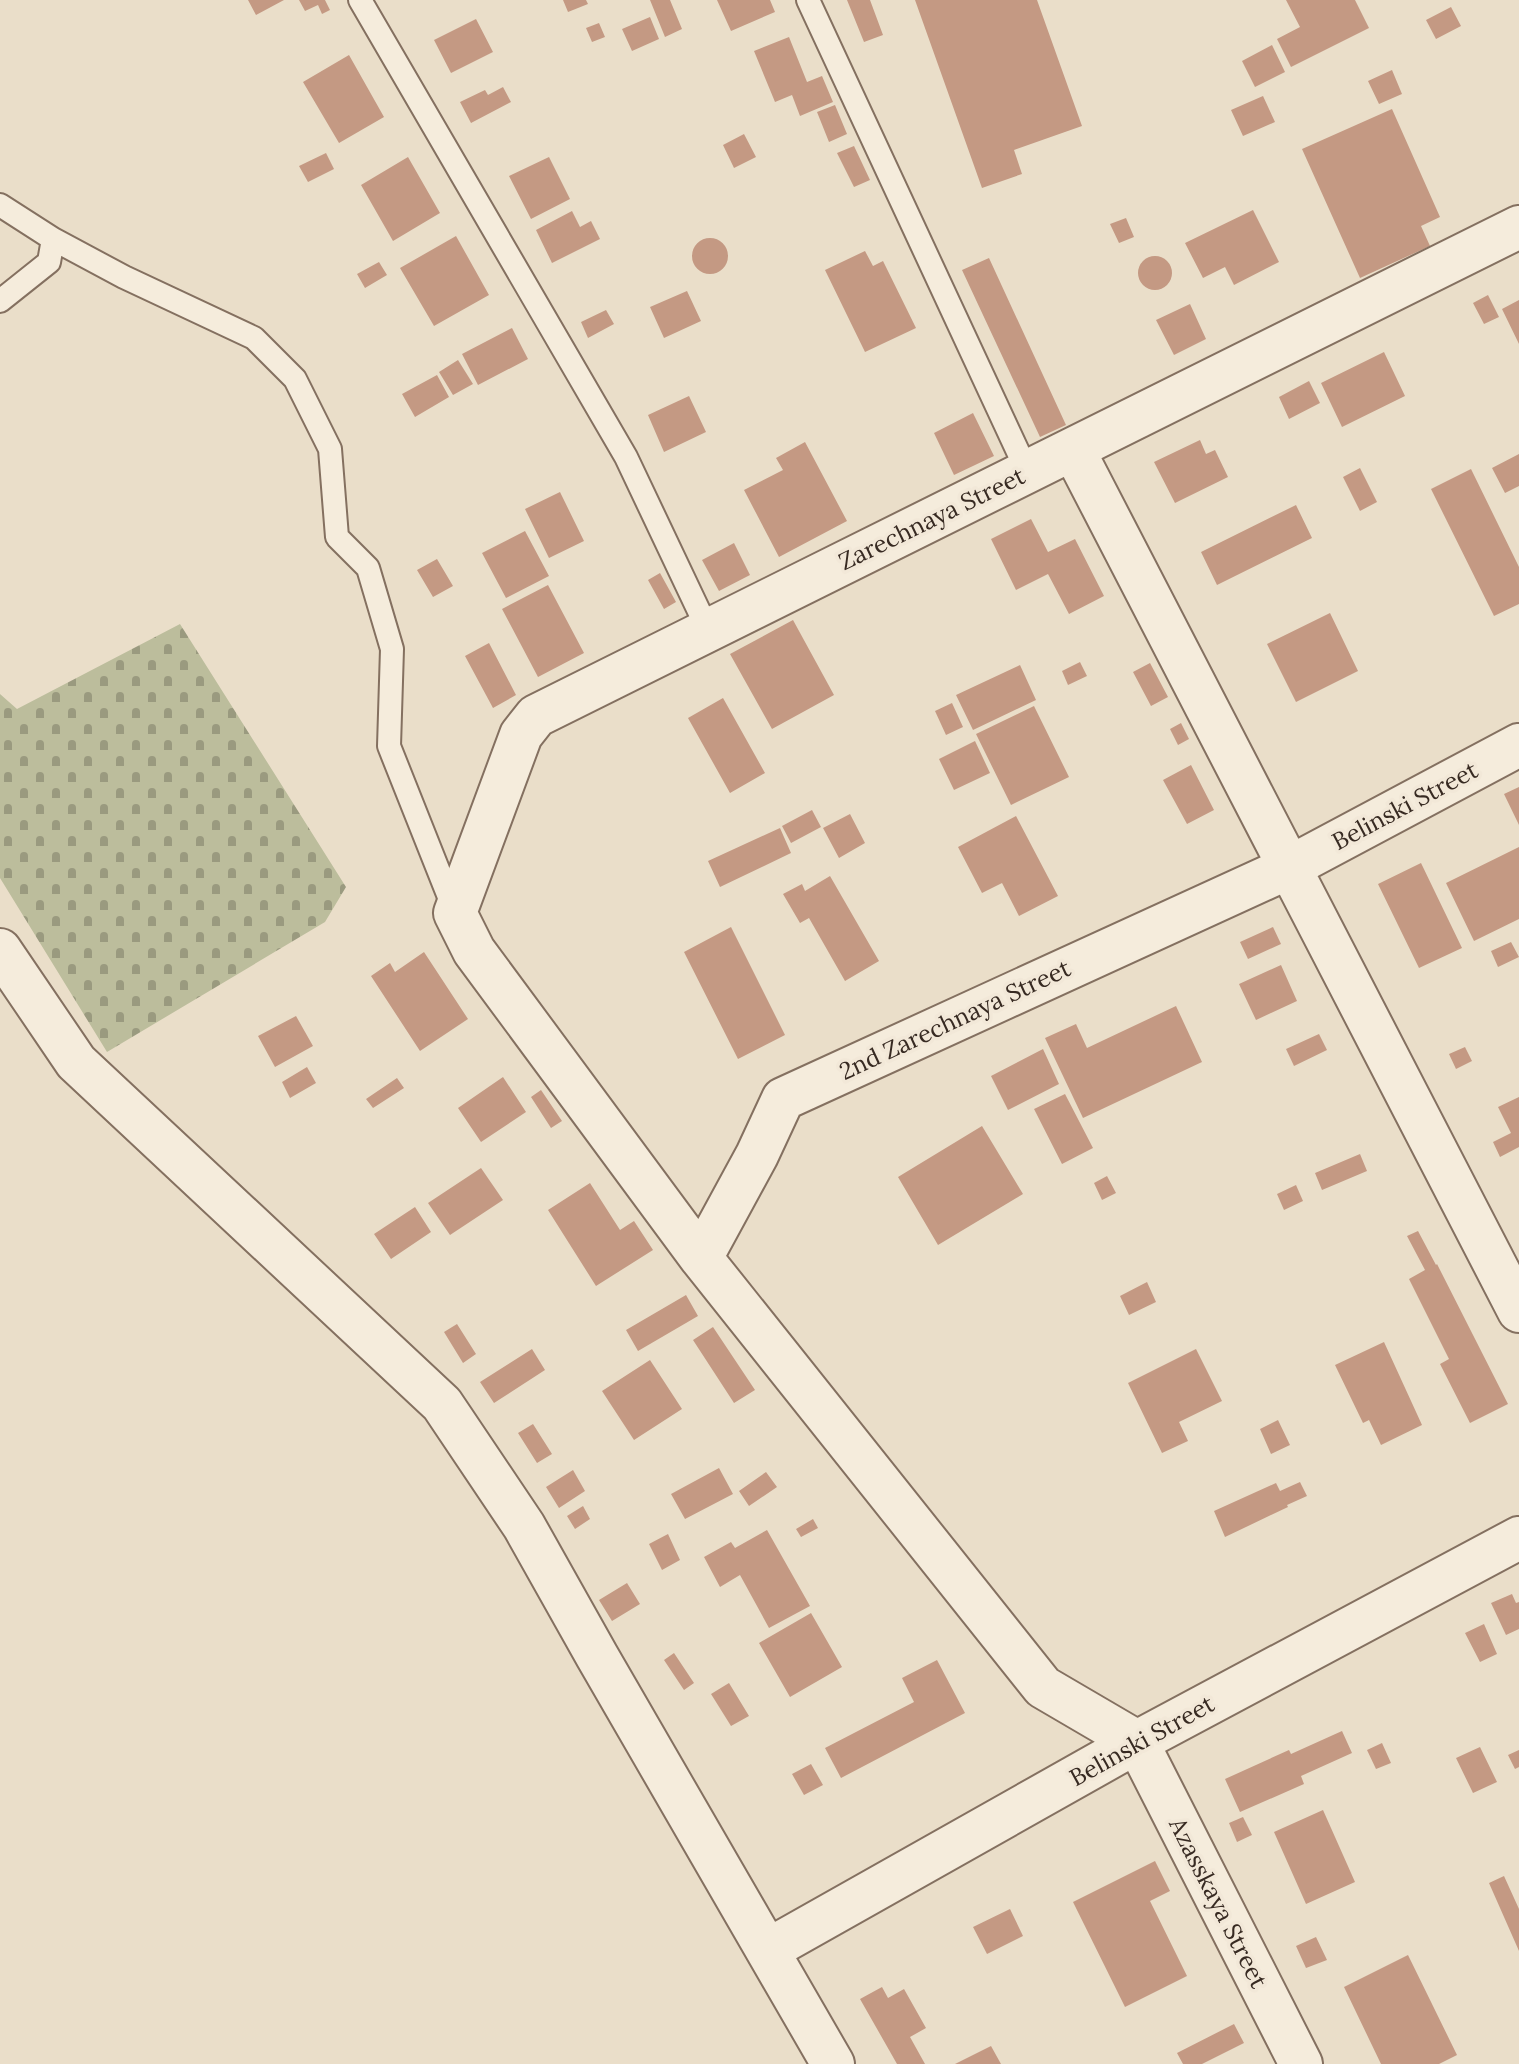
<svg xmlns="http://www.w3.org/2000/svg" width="1519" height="2064" font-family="Lora,serif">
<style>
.cemetery{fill:url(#cemetery-stones)}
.building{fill:#c49983}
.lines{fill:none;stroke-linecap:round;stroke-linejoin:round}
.service-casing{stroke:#847060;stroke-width:26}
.minor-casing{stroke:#847060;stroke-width:46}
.service{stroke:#f5ecdc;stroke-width:22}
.minor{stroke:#f5ecdc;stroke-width:42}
.labels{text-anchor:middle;stroke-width:7;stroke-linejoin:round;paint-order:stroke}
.street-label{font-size:24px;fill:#372a22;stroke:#f2e8d8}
</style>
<defs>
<pattern id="cemetery-stones" width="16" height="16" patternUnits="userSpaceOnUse" patternTransform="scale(2)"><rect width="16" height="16" fill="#bcbd9c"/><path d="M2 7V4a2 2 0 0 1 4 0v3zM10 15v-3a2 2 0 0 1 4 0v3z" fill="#9a9a7f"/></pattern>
</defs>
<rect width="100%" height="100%" fill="#eadec9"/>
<!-- cemetery -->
<path class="cemetery" d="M 180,624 L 346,887 L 325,922 L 107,1052 L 0,878 L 0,694 L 17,709 Z"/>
<!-- building -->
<path class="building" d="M 248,0 L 284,0 L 256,15 Z
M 299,0 L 325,0 L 330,10 L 322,14 L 318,5 L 305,11 Z
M 563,0 L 586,0 L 588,4 L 568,12 Z
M 650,0 L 670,0 L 682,29 L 665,37 Z
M 717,0 L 770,0 L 775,12 L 731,31 Z
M 847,0 L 870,0 L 883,35 L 864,42 Z
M 915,0 L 1037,0 L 1082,126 L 1014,150 L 1022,174 L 982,188 Z
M 1286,0 L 1355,0 L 1369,28 L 1291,67 L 1277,39 L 1300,27 Z
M 1451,7 L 1461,26 L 1436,39 L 1426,20 Z
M 650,17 L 659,39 L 632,51 L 622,29 Z
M 476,19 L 493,52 L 451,73 L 434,40 Z
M 599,23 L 605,37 L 592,42 L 586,28 Z
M 789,37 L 807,82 L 822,76 L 833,102 L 800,116 L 792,95 L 775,102 L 754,51 Z
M 1272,45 L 1285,72 L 1255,87 L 1242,61 Z
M 349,55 L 384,117 L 339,143 L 303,82 Z
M 1392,70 L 1402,94 L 1379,104 L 1368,81 Z
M 503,87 L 511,102 L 471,123 L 460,102 L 485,90 L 488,95 Z
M 1263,96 L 1275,122 L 1243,136 L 1231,110 Z
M 835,105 L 847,134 L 829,142 L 817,112 Z
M 1392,109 L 1440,217 L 1421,226 L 1430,246 L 1360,278 L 1302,149 Z
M 744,134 L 756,157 L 734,168 L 723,145 Z
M 854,146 L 870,180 L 854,187 L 837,153 Z
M 326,153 L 334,169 L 308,182 L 299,166 Z
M 408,157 L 440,213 L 393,241 L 361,185 Z
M 549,157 L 570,199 L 531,219 L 509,176 Z
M 1253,210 L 1279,262 L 1234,285 L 1225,267 L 1203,278 L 1185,243 Z
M 572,211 L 580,227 L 591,221 L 600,239 L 552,263 L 536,230 Z
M 1126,218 L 1134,237 L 1119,243 L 1110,224 Z
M 456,236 L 489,295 L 434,326 L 400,268 Z
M692 256a18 18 0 1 1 36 0a18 18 0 1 1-36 0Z
M 865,251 L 873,266 L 883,261 L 916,328 L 865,352 L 825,270 Z
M1138 273a17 17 0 1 1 34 0a17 17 0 1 1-34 0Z
M 989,258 L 1066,425 L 1040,437 L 962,270 Z
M 379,262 L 387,275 L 365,288 L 357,274 Z
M 687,291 L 701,321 L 664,338 L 650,307 Z
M 1488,295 L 1499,317 L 1484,324 L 1473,303 Z
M 1519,300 L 1519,344 L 1502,309 Z
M 1190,304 L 1206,339 L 1174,355 L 1156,320 Z
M 606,310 L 614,324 L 588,338 L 581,322 Z
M 512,328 L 528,359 L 478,385 L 462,354 Z
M 1384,352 L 1405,396 L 1342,427 L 1321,383 Z
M 458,360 L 473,384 L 453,395 L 439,372 Z
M 437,375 L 449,397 L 415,417 L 402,394 Z
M 1309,381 L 1320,403 L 1289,419 L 1279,397 Z
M 689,396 L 706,432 L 664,452 L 648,415 Z
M 973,413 L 994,456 L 954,475 L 934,433 Z
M 1200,440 L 1206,454 L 1215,450 L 1228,477 L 1175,503 L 1154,462 Z
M 805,442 L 847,521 L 779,557 L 744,490 L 783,470 L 776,458 Z
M 1519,454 L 1519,486 L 1505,493 L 1492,468 Z
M 1360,468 L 1377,502 L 1360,511 L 1343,477 Z
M 1471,469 L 1519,567 L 1519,604 L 1494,616 L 1431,489 Z
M 560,492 L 584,541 L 549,558 L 525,509 Z
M 1296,505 L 1312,538 L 1217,585 L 1201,552 Z
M 1031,519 L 1048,552 L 1075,539 L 1104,596 L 1069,614 L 1048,574 L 1016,590 L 991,539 Z
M 525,531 L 549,576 L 506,598 L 482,553 Z
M 734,543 L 750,575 L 719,591 L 702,560 Z
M 437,559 L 453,586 L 433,597 L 417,570 Z
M 660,573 L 676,602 L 664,609 L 648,580 Z
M 548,585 L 584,653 L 538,677 L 502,609 Z
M 1330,613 L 1358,671 L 1296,702 L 1267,644 Z
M 793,620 L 834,695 L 772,729 L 730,654 Z
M 489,643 L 516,695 L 493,708 L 465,656 Z
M 1080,662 L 1087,676 L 1068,685 L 1062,671 Z
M 1150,663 L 1168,697 L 1151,706 L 1133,672 Z
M 1020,665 L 1036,700 L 973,730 L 956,695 Z
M 723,698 L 765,773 L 730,793 L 688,718 Z
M 952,703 L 963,727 L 946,735 L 935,711 Z
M 1034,706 L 1069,777 L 1011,805 L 976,734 Z
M 1181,723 L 1189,739 L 1178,745 L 1170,729 Z
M 975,741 L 990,773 L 954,790 L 939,759 Z
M 1191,765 L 1214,810 L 1187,824 L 1163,780 Z
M 1519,787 L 1519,825 L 1504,794 Z
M 812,810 L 821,827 L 791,843 L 782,826 Z
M 850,814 L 865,843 L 839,858 L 823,828 Z
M 1016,816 L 1058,896 L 1019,916 L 1002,883 L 982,893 L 958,847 Z
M 780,828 L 791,853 L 720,887 L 708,861 Z
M 1519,847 L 1519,919 L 1474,941 L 1446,883 Z
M 1421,863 L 1462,948 L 1419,968 L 1378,884 Z
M 830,876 L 879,961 L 845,981 L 809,918 L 800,923 L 783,894 L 802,884 L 805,891 Z
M 731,927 L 785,1035 L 738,1059 L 684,952 Z
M 1273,927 L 1281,944 L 1248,959 L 1240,942 Z
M 1511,942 L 1519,957 L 1498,967 L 1491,951 Z
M 424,952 L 468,1019 L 420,1051 L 371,976 L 390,963 L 395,972 Z
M 1281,965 L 1297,1001 L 1256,1020 L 1239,984 Z
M 1176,1006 L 1202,1062 L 1083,1118 L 1045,1038 L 1076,1024 L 1087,1048 Z
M 296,1016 L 313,1046 L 275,1067 L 258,1036 Z
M 1319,1034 L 1327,1050 L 1294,1066 L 1286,1049 Z
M 1465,1047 L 1472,1061 L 1456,1069 L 1449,1054 Z
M 1043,1049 L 1059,1084 L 1008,1110 L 991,1076 Z
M 307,1067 L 316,1083 L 290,1098 L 282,1082 Z
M 503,1077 L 526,1112 L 481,1142 L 458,1108 Z
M 397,1078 L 404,1088 L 373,1108 L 366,1099 Z
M 541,1090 L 562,1121 L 551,1128 L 531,1097 Z
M 1065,1094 L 1093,1148 L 1062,1164 L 1034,1109 Z
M 1519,1097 L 1519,1147 L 1500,1157 L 1493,1142 L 1511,1133 L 1498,1107 Z
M 982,1126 L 1023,1194 L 938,1245 L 898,1177 Z
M 1360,1154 L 1367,1171 L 1322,1190 L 1315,1173 Z
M 481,1168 L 503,1200 L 450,1235 L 428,1203 Z
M 1107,1176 L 1116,1193 L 1102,1200 L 1094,1183 Z
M 590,1183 L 620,1230 L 634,1221 L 653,1250 L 596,1286 L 548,1210 Z
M 1296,1185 L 1303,1201 L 1284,1210 L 1277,1194 Z
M 415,1207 L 431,1232 L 391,1259 L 374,1234 Z
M 1418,1231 L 1436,1265 L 1437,1264 L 1508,1404 L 1470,1423 L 1440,1364 L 1449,1359 L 1409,1279 L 1425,1270 L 1407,1236 Z
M 1147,1282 L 1156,1302 L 1129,1315 L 1120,1296 Z
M 686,1295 L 698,1316 L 638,1351 L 626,1330 Z
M 457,1324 L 476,1354 L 463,1363 L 444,1332 Z
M 713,1327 L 755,1390 L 734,1403 L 693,1340 Z
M 1384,1342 L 1422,1425 L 1381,1445 L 1369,1420 L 1363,1423 L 1335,1365 Z
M 532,1349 L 545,1370 L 494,1403 L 480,1382 Z
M 1196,1349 L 1222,1401 L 1179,1422 L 1188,1441 L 1162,1453 L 1128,1383 Z
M 650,1360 L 682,1409 L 634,1440 L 602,1391 Z
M 1278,1420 L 1290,1445 L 1271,1454 L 1260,1429 Z
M 533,1424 L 552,1454 L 537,1463 L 518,1433 Z
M 719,1468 L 733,1494 L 685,1519 L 671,1494 Z
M 573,1470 L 585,1491 L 559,1508 L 546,1487 Z
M 766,1472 L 777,1487 L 749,1506 L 739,1491 Z
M 1300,1482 L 1307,1496 L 1287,1505 L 1288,1507 L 1225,1537 L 1214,1511 L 1276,1483 L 1280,1491 Z
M 583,1506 L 590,1519 L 575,1529 L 567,1516 Z
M 813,1519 L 818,1528 L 801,1537 L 796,1529 Z
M 767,1530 L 810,1606 L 769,1628 L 740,1575 L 720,1587 L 704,1557 L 731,1542 L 735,1548 Z
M 668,1534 L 680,1560 L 662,1570 L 649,1544 Z
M 627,1583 L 640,1604 L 612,1621 L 599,1600 Z
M 1512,1594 L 1516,1603 L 1519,1602 L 1519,1629 L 1506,1635 L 1491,1603 Z
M 811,1613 L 842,1667 L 790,1697 L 759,1643 Z
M 1484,1624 L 1497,1654 L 1480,1662 L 1465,1633 Z
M 674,1653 L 694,1683 L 684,1690 L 664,1660 Z
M 937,1660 L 965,1713 L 841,1778 L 825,1748 L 914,1702 L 902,1678 Z
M 729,1683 L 749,1716 L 731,1726 L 711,1694 Z
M 1342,1731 L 1352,1753 L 1301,1776 L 1304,1784 L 1240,1812 L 1225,1779 L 1289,1750 L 1291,1754 Z
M 1382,1743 L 1391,1763 L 1376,1769 L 1367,1750 Z
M 1480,1747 L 1497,1782 L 1473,1793 L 1456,1758 Z
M 1519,1750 L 1519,1767 L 1515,1769 L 1508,1755 Z
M 811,1764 L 823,1785 L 804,1795 L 792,1774 Z
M 1323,1810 L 1355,1882 L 1306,1904 L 1274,1832 Z
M 1243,1817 L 1252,1835 L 1237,1842 L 1229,1823 Z
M 1155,1861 L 1170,1891 L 1150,1901 L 1187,1976 L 1125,2007 L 1073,1902 Z
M 1504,1876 L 1519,1909 L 1519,1951 L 1489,1883 Z
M 1010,1909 L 1023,1936 L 987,1954 L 973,1927 Z
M 1316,1937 L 1327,1960 L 1306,1968 L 1296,1946 Z
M 1408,1955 L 1457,2055 L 1439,2064 L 1381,2064 L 1344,1987 Z
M 882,1987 L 888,1998 L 904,1989 L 926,2028 L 910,2037 L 925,2064 L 897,2064 L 860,1999 Z
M 1234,2024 L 1244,2043 L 1202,2064 L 1183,2064 L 1177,2053 Z
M 991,2046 L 1001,2064 L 955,2064 Z"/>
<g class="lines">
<defs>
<path id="service" d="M 360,0 L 626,457 L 708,630
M 808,0 L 1027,471
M 0,205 L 53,239
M 0,301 L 49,262 L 53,239 L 124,277 L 254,338 L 295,379 L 330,449 L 337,537 L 368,568 L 392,649 L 389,746 L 455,912"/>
<path id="minor" d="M 1073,449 L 1519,1311
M 0,950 L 76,1062 L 442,1404 L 524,1526 L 597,1656 L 833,2064
M 701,1258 L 757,1155 L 783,1099 L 1290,867 L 1519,745
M 768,1950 L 1137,1742 L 1519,1538
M 1301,2064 L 1137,1742 L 1043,1687 L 701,1258 L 474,951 L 455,913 L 521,735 L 536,716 L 1519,227"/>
</defs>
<!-- service casing -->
<use href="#service" class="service-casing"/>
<!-- minor casing -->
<use href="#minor" class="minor-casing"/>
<!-- service -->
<use href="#service" class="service"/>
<!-- minor -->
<use href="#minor" class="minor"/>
</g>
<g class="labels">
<!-- street labels -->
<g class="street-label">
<text transform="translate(932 519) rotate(-26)" y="8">Zarechnaya Street</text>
<text transform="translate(1405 806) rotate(-28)" y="8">Belinski Street</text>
<text transform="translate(955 1020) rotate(-25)" y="8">2nd Zarechnaya Street</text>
<text transform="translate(1142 1741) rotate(-29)" y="8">Belinski Street</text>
<text transform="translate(1218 1903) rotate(63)" y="8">Azasskaya Street</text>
</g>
</g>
</svg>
